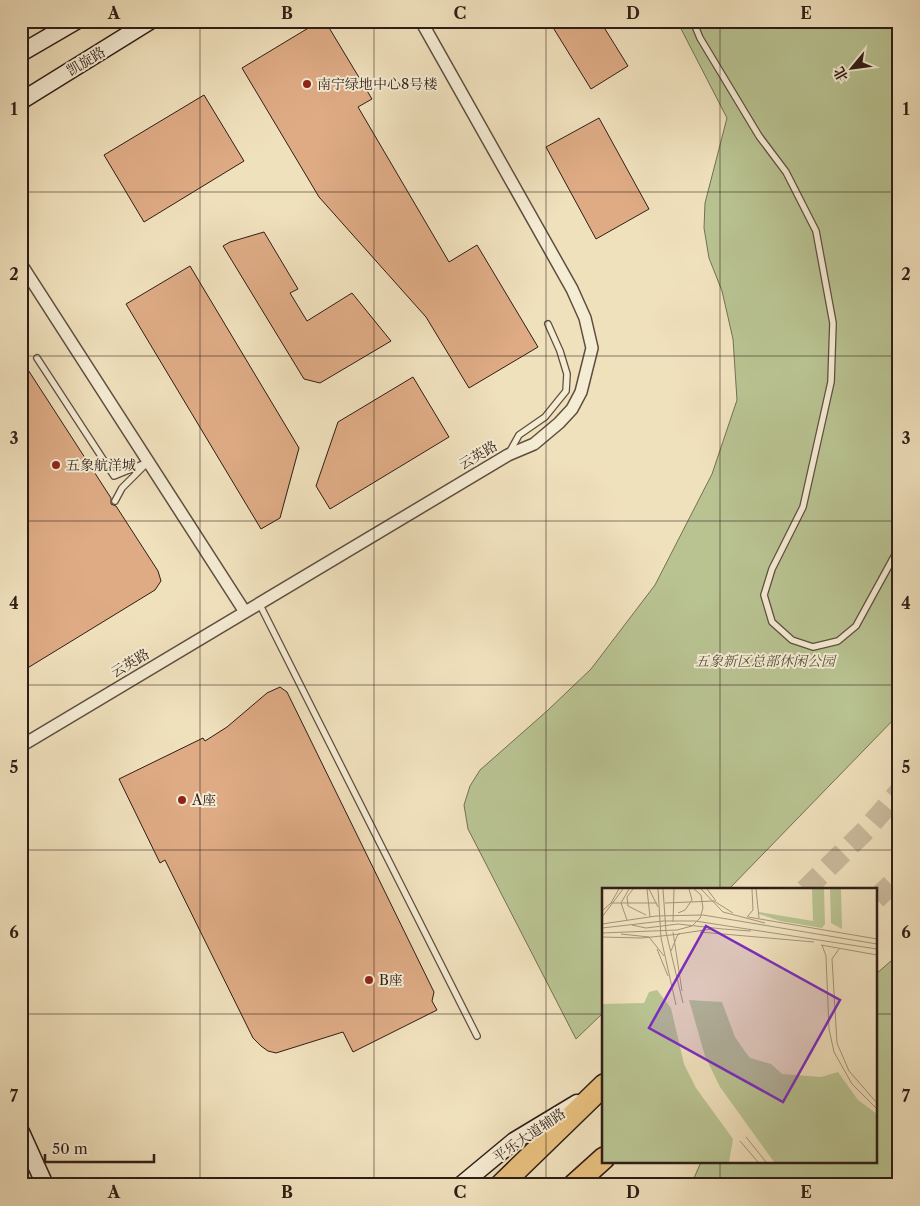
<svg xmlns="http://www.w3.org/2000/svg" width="920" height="1206" font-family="'Libre Caslon Text','Noto Serif SC',serif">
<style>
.green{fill:#b9c392;stroke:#747054}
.building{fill:#deab85;stroke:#2f1d16}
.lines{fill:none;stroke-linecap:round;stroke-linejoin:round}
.highway-tunnel{stroke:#c9ba9c;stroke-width:21;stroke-dasharray:21 11;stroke-linecap:butt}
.lane-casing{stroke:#5f4e40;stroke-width:8}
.street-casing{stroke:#5f4e40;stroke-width:14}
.secondary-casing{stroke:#2f1d16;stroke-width:19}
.highway-casing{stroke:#2f1d16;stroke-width:24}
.lane{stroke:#f5ecd4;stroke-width:5.5}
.street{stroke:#f5ecd4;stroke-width:11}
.secondary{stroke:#f5ecd4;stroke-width:16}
.highway{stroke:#e8c07e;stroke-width:21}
.grid{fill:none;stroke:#2f1d16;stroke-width:1;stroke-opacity:0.55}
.poi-dot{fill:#8f2418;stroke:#f5ecd4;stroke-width:2}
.labels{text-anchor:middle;stroke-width:4;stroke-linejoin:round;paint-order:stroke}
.street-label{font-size:14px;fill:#2f1d16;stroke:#f5ecd4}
.poi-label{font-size:14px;fill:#2f1d16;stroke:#f5ecd4;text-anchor:start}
.park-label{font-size:14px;font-style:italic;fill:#584f3b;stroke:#f5ecd4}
.inset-road{fill:none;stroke:#a3937a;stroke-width:1}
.view{fill:#7b2cbf;fill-opacity:0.15;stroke:#7b2cbf;stroke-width:2.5}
.inset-edge{fill:none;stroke:#2f1d16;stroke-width:2.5}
.neatline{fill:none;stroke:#2f1d16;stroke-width:2}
.grid-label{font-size:16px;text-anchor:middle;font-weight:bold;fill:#2f1d16}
</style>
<rect width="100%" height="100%" fill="#f0e1bd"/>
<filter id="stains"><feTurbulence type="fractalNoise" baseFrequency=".004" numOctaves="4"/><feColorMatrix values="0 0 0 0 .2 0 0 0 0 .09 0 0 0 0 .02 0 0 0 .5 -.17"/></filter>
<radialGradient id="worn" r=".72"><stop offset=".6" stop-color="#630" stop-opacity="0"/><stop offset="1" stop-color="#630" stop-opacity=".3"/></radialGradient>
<!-- green -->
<path class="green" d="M 677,21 L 899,21 L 899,714 L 728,890 L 604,890 L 604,1012 L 576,1039 L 468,829 L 464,805 L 470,786 L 480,770 L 547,711 L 591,669 L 655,585 L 712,474 L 737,400 L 733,339 L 722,291 L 709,258 L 704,228 L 705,203 L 727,118 Z
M 899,954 L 899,1185 L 691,1185 L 701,1162 L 876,1162 L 876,974 Z"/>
<!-- building -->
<path class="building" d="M 320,21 L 325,21 L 372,99 L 358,107 L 449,262 L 477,245 L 538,347 L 469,388 L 426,317 L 319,197 L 242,68 Z
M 549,21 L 600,21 L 628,66 L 591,89 Z
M 204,95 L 244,161 L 144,222 L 104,155 Z
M 599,118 L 649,209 L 596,239 L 546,147 Z
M 264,232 L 298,289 L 290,293 L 307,321 L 352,293 L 391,341 L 320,383 L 304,379 L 223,246 L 230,242 Z
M 190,266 L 299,448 L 280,518 L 261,529 L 126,304 Z
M 21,359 L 111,498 L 111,504 L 116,506 L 158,571 L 161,581 L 155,590 L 21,672 Z
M 413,377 L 449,437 L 330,509 L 316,486 L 338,422 Z
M 280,687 L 287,692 L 434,992 L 432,1001 L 437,1010 L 353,1052 L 343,1032 L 276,1053 L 268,1051 L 261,1046 L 253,1038 L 165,860 L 160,863 L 119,779 L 203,738 L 205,741 L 227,727 L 267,693 Z"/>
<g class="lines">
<!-- highway-tunnel -->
<path class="highway-tunnel" d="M 805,890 L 866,830 L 899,792
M 876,899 L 899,877"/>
<defs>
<path id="lane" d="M 693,21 L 700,38 L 759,136 L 786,172 L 816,231 L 833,323 L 831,382 L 803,507 L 772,569 L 764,595 L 772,622 L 792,640 L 813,647 L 838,641 L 856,626 L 896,553 L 899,545
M 37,358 L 114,476 L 148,462
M 509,453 L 519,435 L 545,417 L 566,391 L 567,374 L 560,351 L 548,324
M 115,501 L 122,488 L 145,465
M 259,603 L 477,1036"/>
<path id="street" d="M 21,264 L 245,612
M 21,746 L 508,455 L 534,444 L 559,423 L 572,409 L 581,392 L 592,348 L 585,318 L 572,289 L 421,21"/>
<path id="secondary" d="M 21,53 L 76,21
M 21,101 L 150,21
M 21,1132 L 45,1185
M 461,1185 L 514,1141 L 577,1103"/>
<path id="highway" d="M 501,1185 L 604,1085
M 574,1185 L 604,1158"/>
</defs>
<!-- lane casing -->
<use href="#lane" class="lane-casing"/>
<!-- street casing -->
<use href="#street" class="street-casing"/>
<!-- secondary casing -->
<use href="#secondary" class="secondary-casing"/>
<!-- highway casing -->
<use href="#highway" class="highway-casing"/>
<!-- lane -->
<use href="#lane" class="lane"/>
<!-- street -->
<use href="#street" class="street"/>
<!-- secondary -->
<use href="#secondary" class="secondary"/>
<!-- highway -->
<use href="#highway" class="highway"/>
</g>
<!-- grid -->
<path class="grid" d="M 200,21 L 200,1185M 374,21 L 374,1185M 546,21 L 546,1185M 720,21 L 720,890M 21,192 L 899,192M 21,356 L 899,356M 21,521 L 899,521M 21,685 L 899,685M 21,850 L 899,850M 21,1014 L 604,1014M 876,1014 L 899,1014M 720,1162 L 720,1185"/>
<!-- markers -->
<g class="poi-dot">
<circle cx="307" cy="84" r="5"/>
<circle cx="56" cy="465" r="5"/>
<circle cx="182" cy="800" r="5"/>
<circle cx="369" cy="980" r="5"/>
</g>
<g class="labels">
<!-- street labels -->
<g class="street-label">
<text transform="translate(86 61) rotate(-31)" y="5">凯旋路</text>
<text transform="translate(478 455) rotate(-31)" y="5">云英路</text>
<text transform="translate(130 663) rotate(-31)" y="5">云英路</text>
<text transform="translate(529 1135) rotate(-34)" y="5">平乐大道辅路</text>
</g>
<!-- poi labels -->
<g class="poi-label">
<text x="317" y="89">南宁绿地中心8号楼</text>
<text x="66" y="470">五象航洋城</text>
<text x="192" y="805">A座</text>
<text x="379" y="985">B座</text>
</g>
<!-- park labels -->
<g class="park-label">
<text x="765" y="666">五象新区总部休闲公园</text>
</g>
</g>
<!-- overview -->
<g transform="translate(602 888)">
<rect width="275" height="275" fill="#f0e1bd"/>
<path d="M 210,1 L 222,1 L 223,36 L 220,40 L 178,33 L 157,26 L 157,24 L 211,33 ZM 228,1 L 239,1 L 240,41 L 229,35 ZM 55,102 L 69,120 L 82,176 L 94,200 L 131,251 L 127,274 L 0,274 L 0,116 L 42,115 L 47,104 ZM 87,112 L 120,114 L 133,149 L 142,162 L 148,170 L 169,176 L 180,186 L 219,189 L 236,184 L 256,212 L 275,226 L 275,274 L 172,274 L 118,199 L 103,168 Z" fill="#b9c392"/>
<path class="inset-road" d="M 31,1 L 25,9 L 26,18 L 44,27M 45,1 L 48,29M 47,1 L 56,19M 56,1 L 59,50 L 74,117M 61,1 L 64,44 L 81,115M 99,1 L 121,24 L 163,35M 105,1 L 114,13M 154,1 L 157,30M 9,15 L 17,1M 63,15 L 112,13 L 131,25M 0,23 L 9,15 L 55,15M 76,25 L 83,22 L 90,12 L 87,1M 0,29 L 21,1M 145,29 L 151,22 L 150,1M 146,29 L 275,51M 25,32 L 19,15 L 27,1M 71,34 L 72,1M 0,36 L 54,28 L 101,27 L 275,56M 30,37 L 44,40 L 76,36 L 121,41M 0,40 L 61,33 L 93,33 L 275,61M 121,41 L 149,43M 71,44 L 80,103M 98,44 L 212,54M 0,45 L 75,42 L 90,38 L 98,30 L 101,20 L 99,7 L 92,1M 19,46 L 47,49 L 62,68M 0,49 L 40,50 L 78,46M 219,57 L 275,67M 220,57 L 224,68 L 227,141 L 232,164 L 250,196 L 275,221M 55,61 L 66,88M 237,61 L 230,71 L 235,155 L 247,183 L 275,215M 69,63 L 76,46 L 109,41M 144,249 L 164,274M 138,253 L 156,274"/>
<path class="view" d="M 104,38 L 238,112 L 181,214 L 47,140 Z"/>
<rect width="275" height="275" class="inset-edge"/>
</g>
<!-- margin -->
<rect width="920" height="1206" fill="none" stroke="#f0e1bd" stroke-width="55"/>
<!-- north arrow -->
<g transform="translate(852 68) rotate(241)" stroke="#f5ecd4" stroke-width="4" paint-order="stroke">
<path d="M0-4L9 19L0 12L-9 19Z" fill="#2f1d16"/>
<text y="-8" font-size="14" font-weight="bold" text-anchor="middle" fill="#2f1d16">北</text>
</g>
<!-- scale -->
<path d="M45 1154v8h109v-8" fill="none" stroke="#2f1d16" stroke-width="2.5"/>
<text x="52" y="1154" font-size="15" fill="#2f1d16" stroke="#f5ecd4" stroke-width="4" paint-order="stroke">50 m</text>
<rect x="28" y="28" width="864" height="1150" class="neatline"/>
<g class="grid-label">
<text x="114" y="19">A</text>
<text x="287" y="19">B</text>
<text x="460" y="19">C</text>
<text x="633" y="19">D</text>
<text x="806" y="19">E</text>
<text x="14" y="115">1</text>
<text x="906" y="115">1</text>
<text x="14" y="280">2</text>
<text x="906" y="280">2</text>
<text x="14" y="444">3</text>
<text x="906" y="444">3</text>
<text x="14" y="609">4</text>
<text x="906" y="609">4</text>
<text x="14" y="773">5</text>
<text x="906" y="773">5</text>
<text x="14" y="938">6</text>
<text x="906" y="938">6</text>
<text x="14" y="1102">7</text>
<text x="906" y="1102">7</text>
<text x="114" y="1198">A</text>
<text x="287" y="1198">B</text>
<text x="460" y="1198">C</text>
<text x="633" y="1198">D</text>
<text x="806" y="1198">E</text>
</g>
<rect width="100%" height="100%" filter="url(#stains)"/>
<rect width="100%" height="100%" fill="url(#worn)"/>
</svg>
